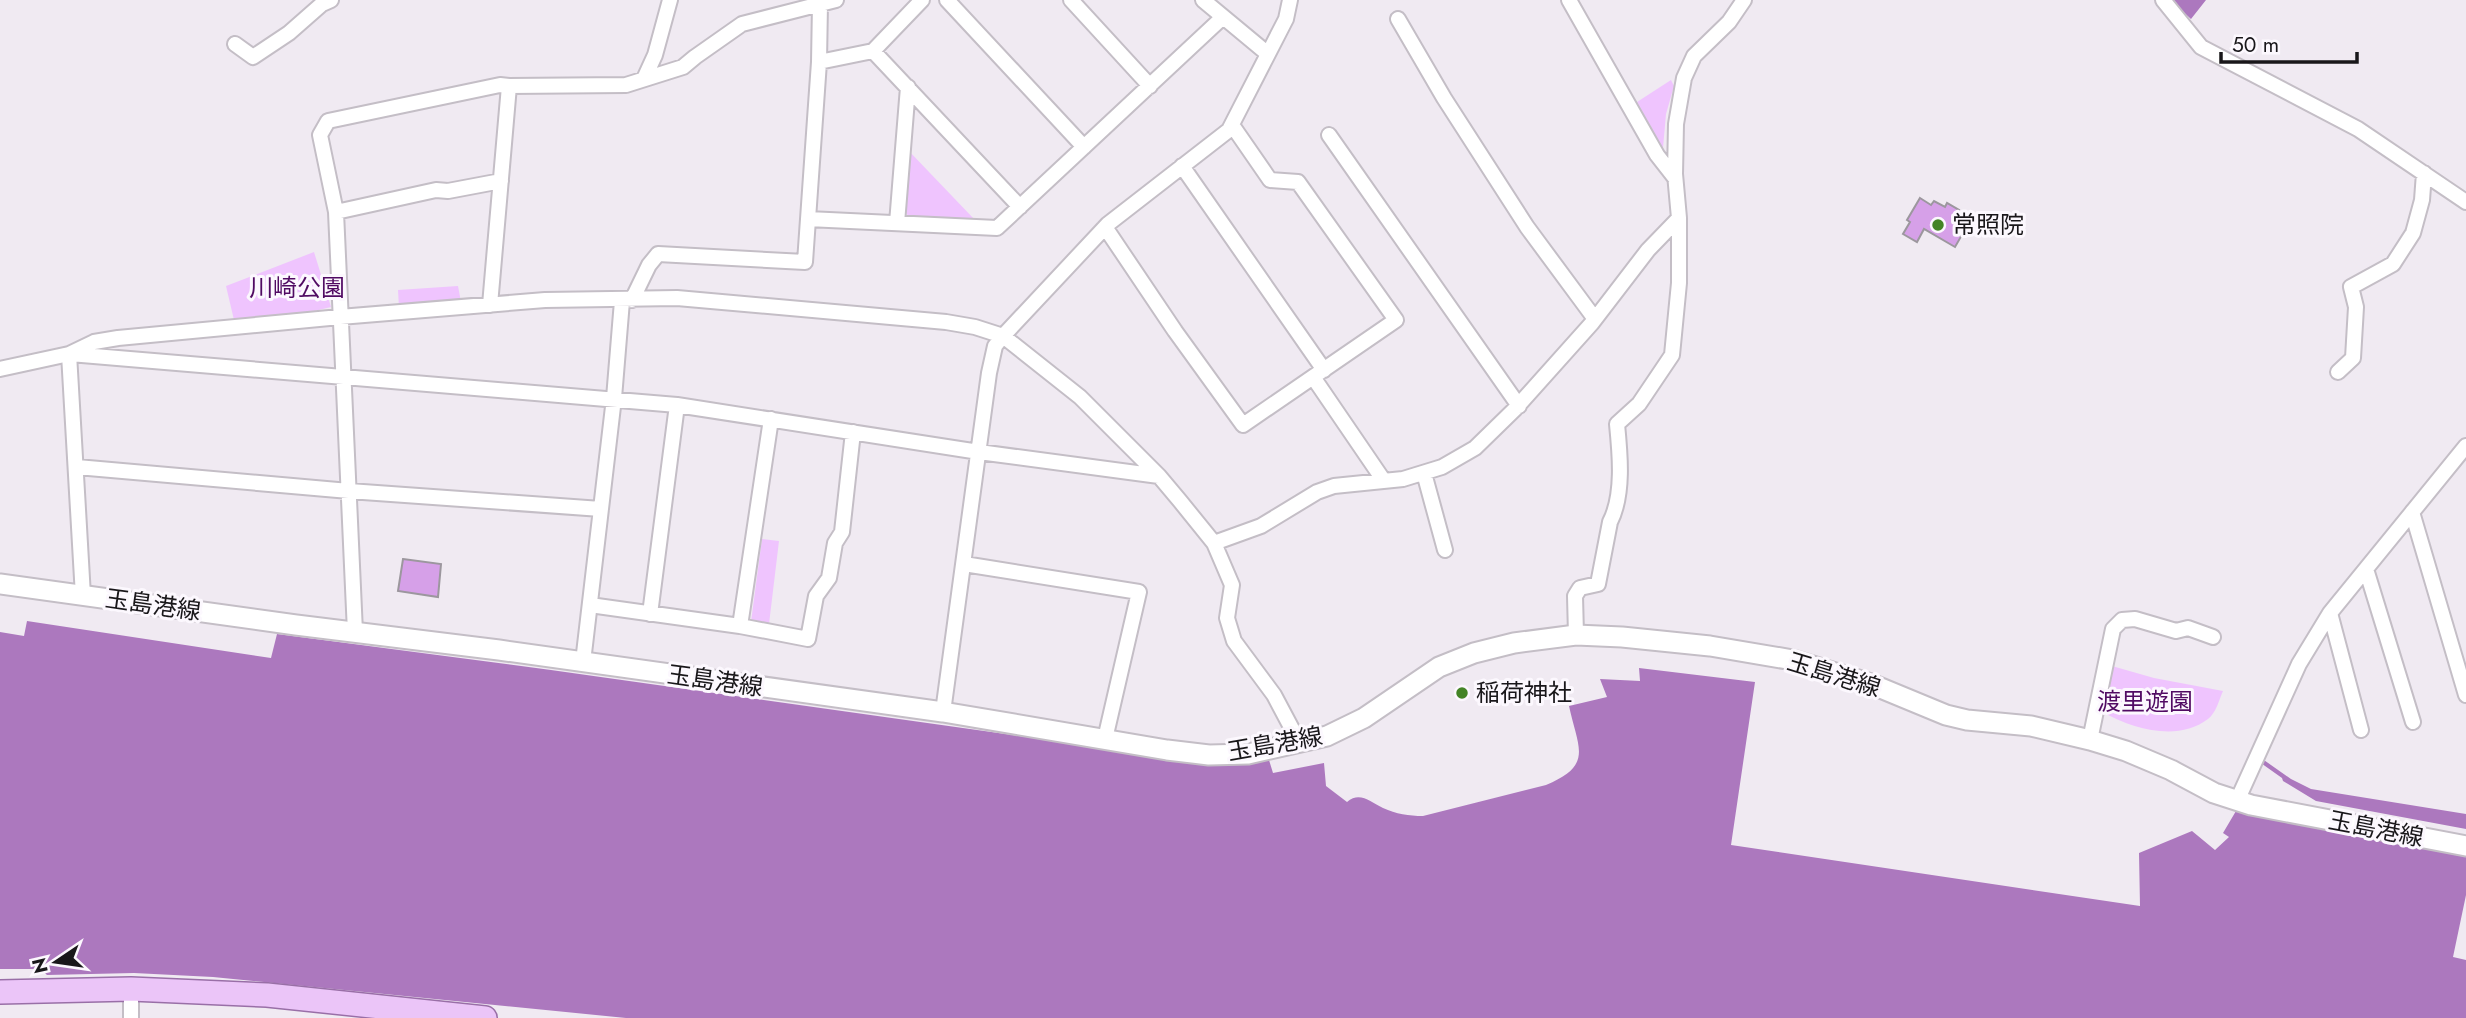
<svg xmlns="http://www.w3.org/2000/svg" width="2466" height="1018" font-family="Jost,'Noto Sans JP',sans-serif">
<style>
.green{fill:#efc4fe}
.water{fill:#ac78be}
.building{fill:#d6a0e8;stroke:#9c979e;stroke-width:2}
.lines{fill:none;stroke-linecap:round;stroke-linejoin:round}
.minor-casing{stroke:#c4bec6;stroke-width:18}
.secondary-casing{stroke:#c4bec6;stroke-width:23}
.primary-casing{stroke:#996fa7;stroke-width:26}
.minor{stroke:#fff;stroke-width:14}
.secondary{stroke:#fff;stroke-width:19}
.primary{stroke:#ebc5f8;stroke-width:23}
.poi-dot{fill:#448426;stroke:#fcf8fe;stroke-width:2.5}
.labels{text-anchor:middle;stroke-width:6;stroke-linejoin:round;paint-order:stroke}
.poi-label{font-size:24px;fill:#19171a;stroke:#fcf8fe;text-anchor:start}
.park-label{font-size:24px;fill:#510b63;stroke:#fcf8fe}
.street-label{font-size:24px;fill:#19171a;stroke:#fcf8fe}
</style>
<rect width="100%" height="100%" fill="#f0eaf2"/>
<!-- green -->
<path class="green" d="M 1671,80 L 1674,86 L 1666,114 L 1663,148 L 1637,102 Z
M 907,149 L 975,220 L 909,217 L 904,210 Z
M 314,252 L 331,307 L 306,313 L 234,320 L 226,286 Z
M 458,286 L 461,302 L 399,308 L 398,290 Z
M 762,539 L 779,541 L 769,624 L 751,622 Z
M 2112,666 L 2154,678 L 2223,691 C 2219,700 2216,713 2208,719 C 2178,742 2134,729 2104,713 Z"/>
<!-- water -->
<path class="water" d="M 2170,0 L 2206,0 L 2191,19 Z
M 27,621 L 271,658 L 277,634 L 551,670 L 1218,764 L 1269,760 L 1273,773 L 1324,763 L 1326,786 L 1347,802 C 1360,791 1370,802 1383,808 C 1396,814 1409,816 1423,816 L 1546,785 C 1594,765 1578,748 1569,706 L 1607,697 L 1600,679 L 1640,681 L 1639,668 L 1755,682 L 1731,845 L 2140,906 L 2139,853 L 2192,831 L 2215,850 L 2229,837 L 2223,833 L 2236,811 L 2466,857 L 2466,895 L 2453,957 L 2466,960 L 2466,1018 L 626,1018 L 213,977 L 134,973 L 47,975 L 41,969 L 0,969 L 0,632 L 24,636 Z
M 2261,758 L 2291,779 L 2311,789 L 2466,814 L 2466,829 L 2316,801 L 2283,781 L 2282,778 L 2258,761 Z"/>
<!-- building -->
<path class="building" d="M 1920,198 L 1931,205 L 1934,201 L 1945,207 L 1947,203 L 1959,210 L 1957,214 L 1970,221 L 1955,247 L 1924,229 L 1917,242 L 1903,234 L 1910,222 L 1907,220 Z
M 403,559 L 441,564 L 438,597 L 398,591 Z"/>
<g class="lines">
<defs>
<path id="minor" d="M 947,0 L 1084,147
M 1071,0 L 1150,86
M 1203,0 L 1268,54
M 1569,0 L 1657,155 L 1675,178
M 2163,0 L 2201,47 L 2358,129 L 2466,202
M 1398,19 L 1444,98 L 1527,227 L 1595,319
M 235,44 L 253,57 L 289,33 L 322,4 L 331,0
M 873,51 L 1020,207
M 819,62 L 820,4
M 644,79 L 655,55 L 670,0
M 1329,135 L 1519,406
M 1182,166 L 1324,370
M 336,212 L 436,190 L 448,191 L 501,181
M 808,219 L 997,228 L 1223,17
M 897,223 L 908,87
M 1105,227 L 1175,331 L 1243,425 L 1396,320 L 1298,182 L 1270,180 L 1232,125
M 632,300 L 649,265 L 658,254 L 805,262 L 819,62 L 873,51 L 922,0
M 490,305 L 509,86 L 626,85 L 683,67 L 695,57 L 742,24 L 836,0
M 69,354 L 83,596
M 70,354 L 677,405 L 979,452 L 1159,476
M 0,369 L 69,354 L 94,342 L 118,338 L 340,317 L 545,300 L 677,298 L 946,322 L 975,327 L 1003,336 L 1080,397 L 1159,476 L 1180,501 L 1214,543 L 1232,585 L 1227,618 L 1234,641 L 1274,695 L 1300,744
M 2338,372 L 2353,358 L 2356,307 L 2351,287 L 2393,264 L 2413,233 L 2422,200 L 2424,173
M 1313,377 L 1384,481
M 77,467 L 349,491 L 601,509
M 1424,473 L 1445,550
M 2412,512 L 2466,695
M 1214,543 L 1261,526 L 1317,492 L 1334,486 L 1403,479 L 1442,467 L 1475,448 L 1515,409 L 1592,323 L 1648,250 L 1679,218
M 964,564 L 1139,592 L 1105,739
M 2366,569 L 2413,722
M 590,605 L 740,626 L 771,419
M 2330,613 L 2361,730
M 650,614 L 677,405
M 740,626 L 808,639 L 816,596 L 829,578 L 835,543 L 842,532 L 853,432
M 355,632 L 336,212 L 320,135 L 328,121 L 500,85 L 509,86
M 1576,635 L 1575,596 L 1580,588 L 1598,584 L 1610,522 C 1624,495 1620,454 1617,424 L 1639,404 L 1672,355 L 1679,283 L 1679,218 L 1675,174 L 1676,124 L 1684,78 L 1694,56 L 1729,22 L 1744,0
M 583,662 L 614,398 L 622,301
M 943,712 L 989,373 L 995,346 L 1003,336 L 1108,224 L 1229,130 L 1286,19 L 1290,0
M 2090,740 L 2113,629 L 2122,620 L 2135,619 L 2176,631 L 2188,628 L 2213,637
M 2237,801 L 2299,664 L 2330,613 L 2466,446
M 131,1018 L 131,989"/>
<path id="secondary" d="M 0,584 L 296,625 L 499,650 L 943,712 L 1167,750 L 1209,755 L 1248,754 L 1327,736 L 1364,718 L 1439,667 L 1474,653 L 1514,643 L 1576,635 L 1622,637 L 1710,646 L 1793,660 L 1871,684 L 1946,715 L 1967,720 L 2031,726 L 2090,740 L 2126,751 L 2171,770 L 2214,793 L 2251,805 L 2466,846"/>
<path id="primary" d="M 0,992 L 131,989 L 267,995 L 485,1018"/>
</defs>
<!-- minor casing -->
<use href="#minor" class="minor-casing"/>
<!-- secondary casing -->
<use href="#secondary" class="secondary-casing"/>
<!-- primary casing -->
<use href="#primary" class="primary-casing"/>
<!-- minor -->
<use href="#minor" class="minor"/>
<!-- secondary -->
<use href="#secondary" class="secondary"/>
<!-- primary -->
<use href="#primary" class="primary"/>
</g>
<!-- markers -->
<g class="poi-dot">
<circle cx="1938" cy="225" r="7"/>
<circle cx="1462" cy="693" r="7"/>
</g>
<g class="labels">
<!-- poi labels -->
<g class="poi-label">
<text x="1952" y="233">常照院</text>
<text x="1476" y="701">稲荷神社</text>
</g>
<!-- park labels -->
<g class="park-label">
<text x="297" y="296">川崎公園</text>
<text x="2145" y="710">渡里遊園</text>
</g>
<!-- street labels -->
<g class="street-label">
<text transform="translate(153 605) rotate(8)" y="8">玉島港線</text>
<text transform="translate(1834 675) rotate(17)" y="8">玉島港線</text>
<text transform="translate(715 681) rotate(8)" y="8">玉島港線</text>
<text transform="translate(1275 744) rotate(-10)" y="8">玉島港線</text>
<text transform="translate(2376 829) rotate(11)" y="8">玉島港線</text>
</g>
</g>
<!-- north arrow -->
<g transform="translate(56 962) rotate(257)" stroke="#fcf8fe" stroke-width="5" paint-order="stroke">
<path d="M0-5L12 26L0 18L-12 26Z" fill="#19171a"/>
<text y="-10" font-size="19" font-weight="bold" text-anchor="middle" fill="#19171a">N</text>
</g>
<!-- scale -->
<path d="M2221 52v10h136v-10" fill="none" stroke="#19171a" stroke-width="3.5"/>
<text x="2232" y="52" font-size="21" fill="#19171a" stroke="#fcf8fe" stroke-width="5" paint-order="stroke">50 m</text>
</svg>
